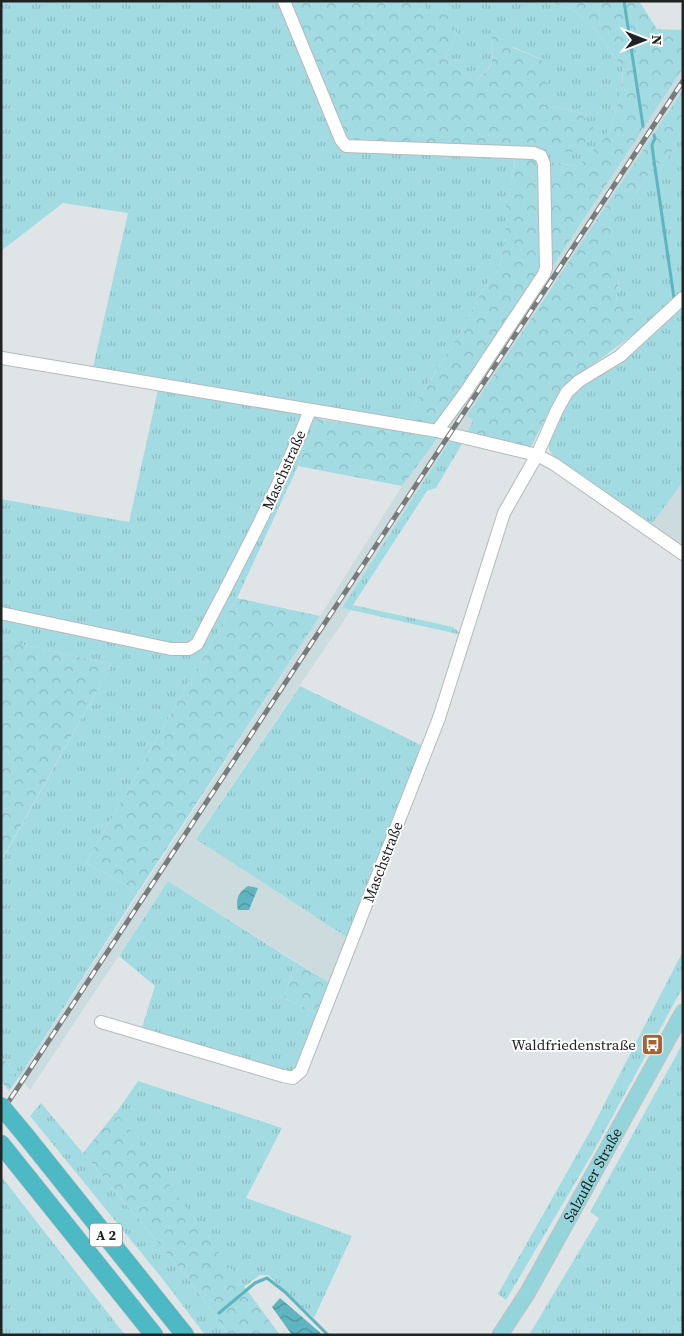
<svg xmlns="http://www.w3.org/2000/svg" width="684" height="1336" font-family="'Source Serif 4',serif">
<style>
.built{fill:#ccdbdd}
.grass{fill:url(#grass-tufts)}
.forest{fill:url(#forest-crowns)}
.water{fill:url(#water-waves)}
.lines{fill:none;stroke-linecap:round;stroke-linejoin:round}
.stream{stroke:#5eb5bf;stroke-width:3}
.minor-casing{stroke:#b4baba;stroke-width:14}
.major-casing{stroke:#c1c1c1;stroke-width:17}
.highway-casing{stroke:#c1c1c1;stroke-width:19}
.minor{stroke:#fff;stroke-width:12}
.major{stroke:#94d5dc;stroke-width:15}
.highway{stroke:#4cb9c5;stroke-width:18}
.rail-casing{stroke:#777b7c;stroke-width:5}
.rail{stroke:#fff;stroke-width:3;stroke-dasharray:9;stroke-linecap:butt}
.highway-bridge-casing{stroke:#c1c1c1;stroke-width:19;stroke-linecap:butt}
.highway-bridge{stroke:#4cb9c5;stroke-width:18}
.labels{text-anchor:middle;stroke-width:4;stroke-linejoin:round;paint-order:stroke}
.shield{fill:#fff;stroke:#646565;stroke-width:1}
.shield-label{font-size:14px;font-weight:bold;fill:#212323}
.street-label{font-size:15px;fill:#212323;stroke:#fff}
.poi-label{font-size:15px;fill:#212323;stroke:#fff;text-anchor:end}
</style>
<defs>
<pattern id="grass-tufts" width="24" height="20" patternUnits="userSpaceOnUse" patternTransform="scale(1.25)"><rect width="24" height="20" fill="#a2dce2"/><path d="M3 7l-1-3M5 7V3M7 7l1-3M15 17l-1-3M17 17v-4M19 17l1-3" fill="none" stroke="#8bbcc2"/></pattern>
<pattern id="forest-crowns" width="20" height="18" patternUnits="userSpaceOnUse" patternTransform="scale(1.25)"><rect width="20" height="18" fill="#a2dce2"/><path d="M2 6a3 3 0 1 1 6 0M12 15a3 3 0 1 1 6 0" fill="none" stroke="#8bbcc2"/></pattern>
<pattern id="water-waves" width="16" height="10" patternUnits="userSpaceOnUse" patternTransform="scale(1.25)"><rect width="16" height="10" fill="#5eb5bf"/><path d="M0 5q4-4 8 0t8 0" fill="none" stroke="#4d939b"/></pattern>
</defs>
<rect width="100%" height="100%" fill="#dfe5e6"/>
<!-- built -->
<path class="built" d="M 683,68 L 683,90 L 578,251 L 549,290 L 468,416 L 473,420 L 466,435 L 455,433 L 342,608 L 351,610 L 196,838 L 348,938 L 330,983 L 168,881 L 30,1090 L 19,1077 L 320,616 L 402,486 L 446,429 Z
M 683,482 L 683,548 L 651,525 Z"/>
<!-- grass -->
<path class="grass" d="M 1,1 L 288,1 L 515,149 L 514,171 L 506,203 L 506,238 L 500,265 L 481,293 L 459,335 L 404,422 L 318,407 L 318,419 L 298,466 L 237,598 L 86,863 L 127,886 L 136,895 L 19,1077 L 1,1056 L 1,862 L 112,664 L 1,640 L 1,499 L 129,522 L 158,390 L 91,376 L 128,213 L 63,203 L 1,251 Z
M 422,1 L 549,1 L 575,11 L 594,28 L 623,68 L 622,90 L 615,114 L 603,142 L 578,166 L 551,162 L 543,150 L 580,113 L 539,103 L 541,59 L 513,47 L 491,34 C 493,62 496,64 474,82 L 445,58 L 457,33 L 428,14 Z
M 683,127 L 683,482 L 651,525 L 555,459 L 549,449 L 549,435 L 563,406 L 578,386 L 637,332 L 616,300 L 619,279 L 604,240 L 654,166 L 668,158 Z
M 451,439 L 462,444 L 436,488 L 427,491 L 353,605 L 453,627 L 462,635 L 342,608 Z
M 300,686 L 425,747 L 348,938 L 196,839 Z
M 168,881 L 295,962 L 284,998 L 319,1014 L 299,1065 L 293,1071 L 284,1073 L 141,1031 L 155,986 L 119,956 Z
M 683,951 L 683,987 L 591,1156 L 506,1300 L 498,1294 L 592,1128 Z
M 683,1043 L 683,1335 L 529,1335 L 599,1218 L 590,1212 Z
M 138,1081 L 282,1128 L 246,1198 L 352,1236 L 314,1318 L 268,1275 L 260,1275 L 244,1287 L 116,1113 Z
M 41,1103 L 186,1276 L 229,1335 L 205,1335 L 165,1282 L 30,1116 Z
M 1,1176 L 125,1335 L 1,1335 Z"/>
<!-- forest -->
<path class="forest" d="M 288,1 L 422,1 L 428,14 L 447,14 L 457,33 L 445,58 L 474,82 C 497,64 493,61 491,34 L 508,31 L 513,48 L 541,59 L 549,81 L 539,103 L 580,113 L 597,132 L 573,152 L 543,151 L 551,162 L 578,166 L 603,141 L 615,114 L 622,90 L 623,68 L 594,28 L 575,11 L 549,1 L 639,1 L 657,29 L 683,30 L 683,68 L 446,429 L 404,422 L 459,335 L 481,293 L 500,265 L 506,238 L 506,203 L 514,171 L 515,149 L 352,144 L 344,139 Z
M 683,90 L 683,127 L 668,159 L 654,166 L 605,239 L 619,277 L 616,300 L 631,312 L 637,332 L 561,388 L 530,449 L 466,435 L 473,420 L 467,416 C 538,307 611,199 683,90 Z
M 318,419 L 439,437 L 402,486 L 298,466 Z
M 237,598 L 320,616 L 136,895 L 127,886 L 86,863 Z
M 1,640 L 112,664 L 1,861 Z
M 295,962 L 330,983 L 319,1014 L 284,998 Z
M 1,1056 L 19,1077 L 9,1091 L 1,1081 Z
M 116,1112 L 280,1335 L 229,1335 L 186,1276 L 83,1153 Z"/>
<!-- water -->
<path class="water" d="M 248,886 L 258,888 L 249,910 L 238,910 C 235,899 239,892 248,886 Z
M 280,1298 L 323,1335 L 292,1335 L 272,1307 Z"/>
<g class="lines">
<!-- stream -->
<path class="stream" d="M 624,1 L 643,126
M 654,135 L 655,138 L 652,145 L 654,161 L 674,298
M 219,1313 L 255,1283 L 267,1278 L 285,1292 L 328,1335"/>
<defs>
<path id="minor" d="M 284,1 L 341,140 L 346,146 L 534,153 L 541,156 L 544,164 L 546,268 L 544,274 L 467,390 L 437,431
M 2,358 L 437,431 L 537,455 L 554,464 L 683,554
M 1,613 L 171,649 L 189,649 L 197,644 C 237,567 278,491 310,410
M 101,1022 L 283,1076 L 293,1078 L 301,1071 L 439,718 L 504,513 L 537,455 L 557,410 L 567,392 L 579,381 L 620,356 L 683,298"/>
<g id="major">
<path id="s1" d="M 500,1335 L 528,1292 L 683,1012"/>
</g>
<path id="highway" d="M 26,1136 L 185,1335
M 1,1144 L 154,1335"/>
</defs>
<!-- minor casing -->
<use href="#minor" class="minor-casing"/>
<!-- major casing -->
<use href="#major" class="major-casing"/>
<!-- highway casing -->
<use href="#highway" class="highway-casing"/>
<!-- minor -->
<use href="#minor" class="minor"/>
<!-- major -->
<use href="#major" class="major"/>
<!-- highway -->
<use href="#highway" class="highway"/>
<defs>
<path id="rail" d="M 1,1113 L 683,81"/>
</defs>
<!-- rail casing -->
<use href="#rail" class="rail-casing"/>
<!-- rail -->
<use href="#rail" class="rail"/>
<defs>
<path id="highway-bridge" d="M 1,1106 L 26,1136"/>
</defs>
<!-- highway-bridge casing -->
<use href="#highway-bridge" class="highway-bridge-casing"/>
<!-- highway-bridge -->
<use href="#highway-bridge" class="highway-bridge"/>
</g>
<!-- icons -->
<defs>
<symbol id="bus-square" viewBox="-11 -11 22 22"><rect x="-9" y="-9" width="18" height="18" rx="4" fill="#a66332" stroke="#fff"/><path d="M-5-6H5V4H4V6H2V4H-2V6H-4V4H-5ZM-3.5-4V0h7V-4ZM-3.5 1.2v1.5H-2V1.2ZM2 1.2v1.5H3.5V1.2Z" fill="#fff"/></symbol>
</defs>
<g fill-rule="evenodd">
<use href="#bus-square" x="640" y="1032" width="25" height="25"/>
</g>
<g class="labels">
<!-- shield labels -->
<rect class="shield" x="90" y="1223.5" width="32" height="23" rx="4"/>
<g class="shield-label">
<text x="106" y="1240">A 2</text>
</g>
<!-- street labels -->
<g class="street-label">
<text transform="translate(284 470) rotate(-66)" y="5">Maschstraße</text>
<text transform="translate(383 862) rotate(-69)" y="5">Maschstraße</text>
<text dy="5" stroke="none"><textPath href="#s1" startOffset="185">Salzufler Straße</textPath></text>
</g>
<!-- poi labels -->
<g class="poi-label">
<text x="636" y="1050">Waldfriedenstraße</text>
</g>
</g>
<!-- border -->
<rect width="684" height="1336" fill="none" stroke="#212323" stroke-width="5"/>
<!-- north arrow -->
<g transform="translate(644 40) rotate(90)" stroke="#ffffff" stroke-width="4" paint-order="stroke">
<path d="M0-4L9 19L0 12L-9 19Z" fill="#212323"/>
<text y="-8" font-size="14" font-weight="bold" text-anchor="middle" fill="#212323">N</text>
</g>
</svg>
